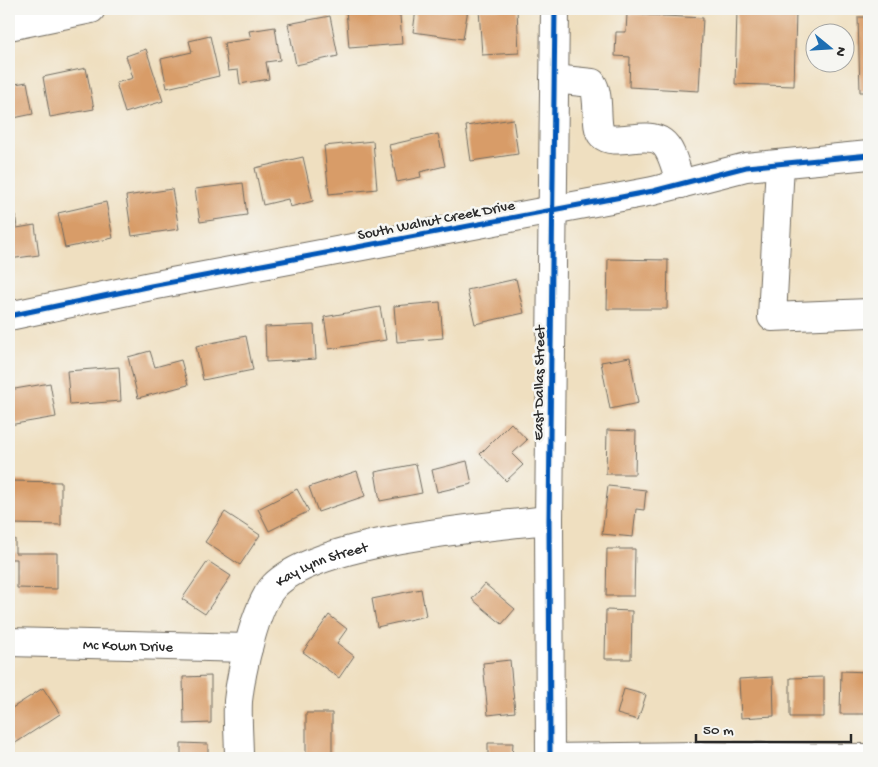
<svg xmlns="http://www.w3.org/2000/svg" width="878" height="767" font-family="'Gochi Hand',sans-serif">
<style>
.building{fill:#d89c68}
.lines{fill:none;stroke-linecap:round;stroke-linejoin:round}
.minor-casing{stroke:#706a5f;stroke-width:30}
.minor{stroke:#fff;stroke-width:28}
.cycleway-casing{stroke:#f6f6f2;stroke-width:8}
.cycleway{stroke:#0057b8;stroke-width:5}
.labels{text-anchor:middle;stroke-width:5;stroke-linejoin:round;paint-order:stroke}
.street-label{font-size:15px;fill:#2b2b2b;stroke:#f6f6f2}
</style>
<rect width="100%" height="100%" fill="#f6f6f2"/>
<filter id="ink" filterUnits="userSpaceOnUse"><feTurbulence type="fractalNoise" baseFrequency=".02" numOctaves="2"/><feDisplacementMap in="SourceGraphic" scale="10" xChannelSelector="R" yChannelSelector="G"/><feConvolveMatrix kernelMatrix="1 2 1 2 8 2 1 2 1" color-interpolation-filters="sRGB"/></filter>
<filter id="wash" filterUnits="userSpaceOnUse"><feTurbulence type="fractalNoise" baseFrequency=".0096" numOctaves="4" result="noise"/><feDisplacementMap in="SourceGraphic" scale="20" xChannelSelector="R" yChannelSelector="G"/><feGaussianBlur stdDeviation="1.12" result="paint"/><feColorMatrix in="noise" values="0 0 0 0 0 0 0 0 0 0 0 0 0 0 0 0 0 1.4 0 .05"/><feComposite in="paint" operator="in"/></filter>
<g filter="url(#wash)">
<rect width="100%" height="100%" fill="#efdfc0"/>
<g id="blocks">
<!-- building -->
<path class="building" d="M 346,9 L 366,9 L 367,17 L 400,15 L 402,44 L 349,48 Z
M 416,9 L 440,12 L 441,9 L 468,9 L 463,39 L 413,32 Z
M 479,9 L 517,9 L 519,53 L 482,55 Z
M 737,11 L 796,12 L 794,86 L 735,84 Z
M 627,14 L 703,18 L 699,91 L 629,87 L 630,57 L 615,56 L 616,32 L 626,32 Z
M 330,16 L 338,56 L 296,65 L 288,24 Z
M 858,17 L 869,17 L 869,92 L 860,92 Z
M 275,27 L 280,60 L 266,62 L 269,79 L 240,84 L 238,70 L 228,71 L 224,43 L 251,39 L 249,31 Z
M 210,36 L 219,76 L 167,88 L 161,59 L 192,52 L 189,41 Z
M 146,49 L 163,101 L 125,113 L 116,83 L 133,78 L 126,56 Z
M 86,68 L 94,109 L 50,117 L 43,77 Z
M 27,82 L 33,114 L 9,119 L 9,85 Z
M 513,119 L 518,154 L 471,161 L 466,126 Z
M 438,134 L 445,166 L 420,172 L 421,177 L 397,182 L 389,145 Z
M 373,141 L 377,189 L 329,194 L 324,146 Z
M 303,157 L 313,201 L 290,207 L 288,199 L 263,205 L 255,168 Z
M 243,183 L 247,215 L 200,222 L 195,189 Z
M 172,189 L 179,229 L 132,236 L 126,196 Z
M 106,202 L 113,238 L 65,248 L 58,213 Z
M 9,204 L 14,204 L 17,228 L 35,225 L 39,255 L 9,259 Z
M 608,259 L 668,260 L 667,309 L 607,309 Z
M 516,279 L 524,313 L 475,324 L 467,290 Z
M 440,302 L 443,338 L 397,342 L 394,306 Z
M 380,307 L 386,340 L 329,349 L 324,317 Z
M 314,325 L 316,359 L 266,362 L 265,327 Z
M 246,336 L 253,370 L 203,380 L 196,346 Z
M 150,351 L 155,367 L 181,360 L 188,385 L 138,398 L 128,357 Z
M 630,357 L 638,403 L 610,409 L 601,362 Z
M 119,367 L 121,401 L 70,405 L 67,371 Z
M 50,383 L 56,417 L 9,425 L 9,390 Z
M 511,423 L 527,440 L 512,454 L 523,465 L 506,481 L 480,454 Z
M 607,430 L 636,431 L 635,474 L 606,474 Z
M 467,461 L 472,484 L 437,492 L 432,470 Z
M 416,464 L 422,493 L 380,501 L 375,472 Z
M 357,471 L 365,496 L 318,512 L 309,487 Z
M 12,481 L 61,482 L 61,525 L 11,524 Z
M 608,486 L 646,490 L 644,510 L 636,509 L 633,537 L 602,534 Z
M 297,489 L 309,511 L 269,531 L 258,509 Z
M 225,512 L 260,535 L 240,565 L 205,542 Z
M 9,539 L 15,539 L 15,553 L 57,553 L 57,589 L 17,588 L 17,559 L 9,559 Z
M 607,549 L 635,549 L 634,596 L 606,596 Z
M 208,561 L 231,576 L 205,614 L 182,599 Z
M 485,584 L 515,609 L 502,624 L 472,599 Z
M 421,589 L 426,616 L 377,627 L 372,599 Z
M 606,610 L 632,611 L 631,659 L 605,659 Z
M 329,615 L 347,629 L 337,643 L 354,656 L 339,678 L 303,652 Z
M 510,660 L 515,712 L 488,715 L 483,663 Z
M 841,671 L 869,672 L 869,714 L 840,714 Z
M 211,676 L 211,723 L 184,724 L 183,677 Z
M 773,677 L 774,716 L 741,718 L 739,679 Z
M 824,677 L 824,717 L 790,717 L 790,678 Z
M 43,688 L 60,714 L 14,744 L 9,736 L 9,710 Z
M 624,689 L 646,695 L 638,720 L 617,714 Z
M 306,713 L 332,713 L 332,758 L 306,758 Z
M 181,743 L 208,744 L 208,758 L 181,758 Z
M 488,743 L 513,743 L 512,758 L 488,758 Z"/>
</g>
</g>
<g filter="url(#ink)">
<use href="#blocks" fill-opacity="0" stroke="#706a5f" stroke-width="1"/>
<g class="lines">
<defs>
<g id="minor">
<path d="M 9,26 L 91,9"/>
<path d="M 554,79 L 592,83 C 601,96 594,127 602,135 C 614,147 646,130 662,142 C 673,150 676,172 681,184"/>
<path d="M 780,164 L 772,317 L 869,313"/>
<path d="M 9,316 L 151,286 L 653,191 L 746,167 L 869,155"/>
<path id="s1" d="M 9,642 L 248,648"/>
<path id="s2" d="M 239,758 C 239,740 237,720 238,701 C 241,673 255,606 274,586 C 319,540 484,527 549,520"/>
<path d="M 550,758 L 549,520 L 555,9"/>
<path d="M 550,758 L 694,756 L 864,758"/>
</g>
</defs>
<!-- minor casing -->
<use href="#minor" class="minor-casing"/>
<!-- minor -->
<use href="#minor" class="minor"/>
<defs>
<path id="cycleway" d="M 9,316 L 151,286 L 653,191 L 746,167 L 869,155
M 550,758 L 549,520 L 555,9"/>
</defs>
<!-- cycleway casing -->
<use href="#cycleway" class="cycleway-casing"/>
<!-- cycleway -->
<use href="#cycleway" class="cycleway"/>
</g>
</g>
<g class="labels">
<!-- street labels -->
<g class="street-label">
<text transform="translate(436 219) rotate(-11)" y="5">South Walnut Creek Drive</text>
<text transform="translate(538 383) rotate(-89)" y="5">East Dallas Street</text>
<text dy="5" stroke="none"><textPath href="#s2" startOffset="232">Kay Lynn Street</textPath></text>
<text dy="5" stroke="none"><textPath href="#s1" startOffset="119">Mc Kown Drive</textPath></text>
</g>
</g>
<!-- margin -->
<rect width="878" height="767" fill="none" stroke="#f6f6f2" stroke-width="30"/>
<!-- north arrow -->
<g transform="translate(830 48) rotate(108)"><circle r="24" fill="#f6f6f2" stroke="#a5a5a2"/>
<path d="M0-4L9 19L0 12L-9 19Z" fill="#1f6fb2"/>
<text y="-8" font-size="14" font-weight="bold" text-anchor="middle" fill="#2b2b2b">N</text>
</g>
<!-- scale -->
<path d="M696 734v8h155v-8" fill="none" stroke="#2b2b2b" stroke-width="2.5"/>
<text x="703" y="734" font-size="15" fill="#2b2b2b" stroke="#f6f6f2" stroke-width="4" paint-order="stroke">50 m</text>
</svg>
